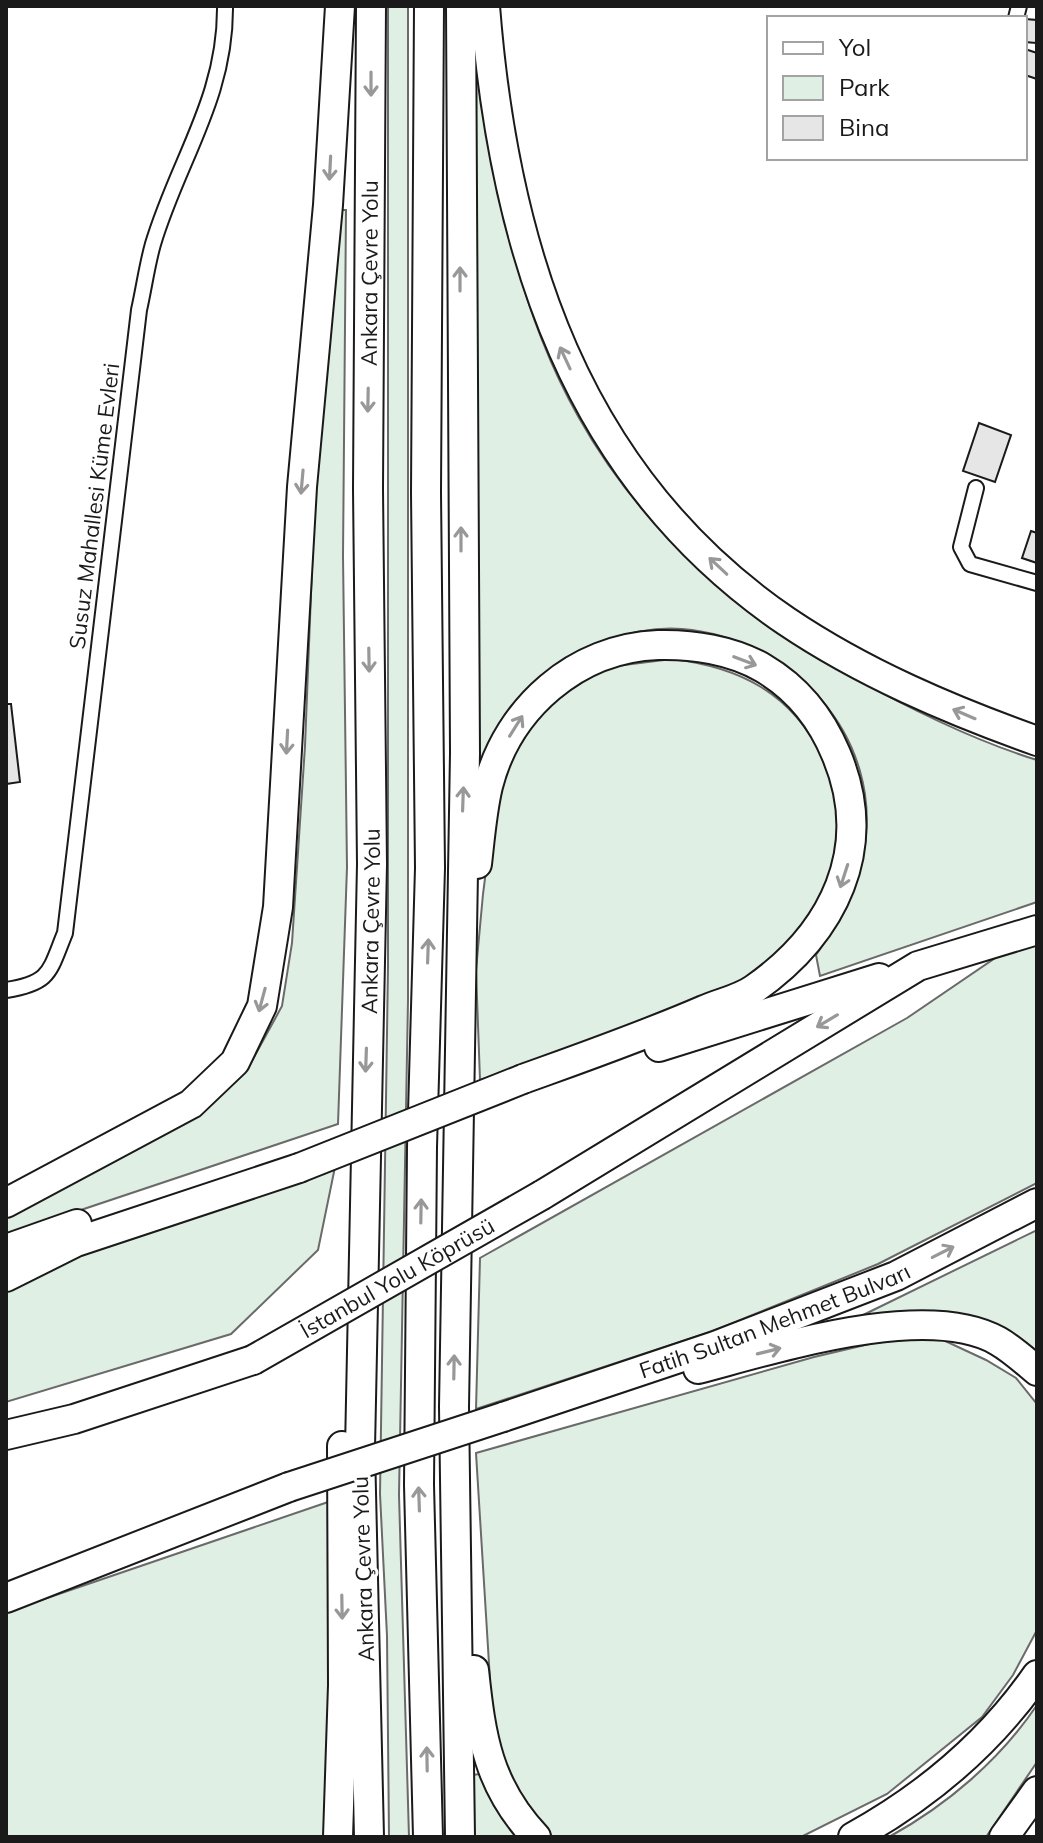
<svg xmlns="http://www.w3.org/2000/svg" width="1043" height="1843" font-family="Mulish,sans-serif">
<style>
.green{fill:#e0efe3;stroke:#6a6a6a;stroke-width:2}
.building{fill:#e6e6e6;stroke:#1a1a1a;stroke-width:2}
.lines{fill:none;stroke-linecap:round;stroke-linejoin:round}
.street-casing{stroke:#1a1a1a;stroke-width:18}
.highway-casing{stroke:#1a1a1a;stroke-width:32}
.street{stroke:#fff;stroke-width:14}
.highway{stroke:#fff;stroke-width:28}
.highway-bridge-casing{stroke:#1a1a1a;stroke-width:32;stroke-linecap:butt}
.highway-bridge{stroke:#fff;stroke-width:28}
.oneway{stroke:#989898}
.labels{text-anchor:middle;stroke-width:6;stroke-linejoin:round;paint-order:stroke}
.street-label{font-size:22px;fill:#1a1a1a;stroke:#fff}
</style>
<rect width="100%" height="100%" fill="#fff"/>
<!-- green -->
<path class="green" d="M 388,6 L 408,6 L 408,1000 L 399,1495 L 409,1837 L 389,1837 L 387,1636 L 380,1494 L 388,967 Z
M 471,53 L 483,54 C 504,338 595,532 849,675 C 908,708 972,740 1037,760 L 1037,902 L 820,976 L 816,955 C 838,923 857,890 864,851 C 884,738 793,638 682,629 C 635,625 576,648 540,677 C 510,702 495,747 477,780 Z
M 337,210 L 346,210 L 343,556 L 347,867 L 338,1124 L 6,1235 L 6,1214 L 174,1129 L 217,1099 L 247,1070 L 282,1006 L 292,943 L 305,746 L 315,492 Z
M 672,659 C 740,667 790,693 822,755 C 852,813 839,874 804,926 C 799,934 794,945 787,951 C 751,982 706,997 663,1014 C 602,1038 542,1060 480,1080 L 476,970 L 483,894 L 493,816 L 511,748 L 544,705 L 600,668 Z
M 1037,939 L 1037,1183 L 878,1264 L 713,1331 L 476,1409 L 480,1258 L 907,1018 L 1010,948 Z
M 335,1167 L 318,1250 L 231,1334 L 6,1402 L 6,1288 L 67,1260 Z
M 1037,1230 L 1037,1351 C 976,1304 933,1310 861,1316 Z
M 899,1337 L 941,1339 L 986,1360 L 1016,1378 L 1037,1404 L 1037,1630 L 1013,1675 L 982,1717 L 887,1794 L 801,1837 L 553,1837 C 495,1784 498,1753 485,1680 L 490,1680 L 476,1453 L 814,1357 Z
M 334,1500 L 328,1837 L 6,1837 L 6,1612 Z
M 1037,1705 L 1037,1762 L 986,1837 L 889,1837 C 947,1805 1000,1760 1037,1705 Z
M 480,1774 L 495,1806 L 518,1837 L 471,1837 L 472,1775 Z"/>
<!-- building -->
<path class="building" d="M 1025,19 L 1037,20 L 1036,43 L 1025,42 Z
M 1025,49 L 1037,53 L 1037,79 L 1025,75 Z
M 979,423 L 1011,435 L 995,482 L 963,471 Z
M 1031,531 L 1037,533 L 1037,563 L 1022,558 Z
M 6,704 L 11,704 L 20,782 L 6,784 Z"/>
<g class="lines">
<defs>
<path id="street" d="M 1016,18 L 1019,6
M 976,488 L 961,547 L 970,564 L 1037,583
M 6,990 C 51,983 49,972 65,933 L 139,310 C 144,288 147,265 153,244 C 178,160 226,98 225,6"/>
<g id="highway">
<path d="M 485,6 C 504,249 575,477 786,621 C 863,673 950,710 1037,741"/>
<path d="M 477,864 C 480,838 482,811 488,786 C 508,708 576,648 658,645 C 692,644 732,650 763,668 C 797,688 821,718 836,754 C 876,848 834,933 754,989 C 740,999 720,1003 704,1010 C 644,1036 584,1057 523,1079"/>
<path d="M 659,1047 L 879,978"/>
<path d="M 542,1195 L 918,966 L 1037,930"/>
<path d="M 6,1203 L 191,1104 L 235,1062 L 262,1006 L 278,907 L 302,487 L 328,205 L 340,6"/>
<path d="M 6,1249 L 77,1224"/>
<path d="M 6,1277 L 76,1242 L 299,1168"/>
<path d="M 698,1369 C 775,1349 926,1300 998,1341 C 1012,1349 1025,1361 1037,1371"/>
<path id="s1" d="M 503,1417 L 715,1346 L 896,1276 L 1037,1203"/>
<path d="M 6,1435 L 74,1419 L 253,1360"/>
<path d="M 6,1598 L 289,1487"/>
<path d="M 474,1670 C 481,1737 488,1786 536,1837"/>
<path d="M 338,1837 L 343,1685 L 342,1446"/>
<path id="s2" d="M 369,1837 L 360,1449 L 372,864 L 368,489 L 371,6"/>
<path d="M 428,1837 L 419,1485 L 422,1147 L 430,868 L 426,493 L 429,6"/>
<path d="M 460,1837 L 454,1407 L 465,753 L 461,6"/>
<path d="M 853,1837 C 927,1796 989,1744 1037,1675"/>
<path d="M 1004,1837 L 1037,1791"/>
</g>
</defs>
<!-- street casing -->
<use href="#street" class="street-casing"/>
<!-- highway casing -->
<use href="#highway" class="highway-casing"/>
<!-- street -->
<use href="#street" class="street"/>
<!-- highway -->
<use href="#highway" class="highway"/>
<defs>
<g id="highway-bridge">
<path d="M 299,1168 L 523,1079"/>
<path id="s3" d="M 253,1360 L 542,1195"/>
<path d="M 289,1487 L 503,1417"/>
</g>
</defs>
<!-- highway-bridge casing -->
<use href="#highway-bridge" class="highway-bridge-casing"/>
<!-- highway-bridge -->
<use href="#highway-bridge" class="highway-bridge"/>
</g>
<!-- one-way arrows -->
<defs><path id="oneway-shaft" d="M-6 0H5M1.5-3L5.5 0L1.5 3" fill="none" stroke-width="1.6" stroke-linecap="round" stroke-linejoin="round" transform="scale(2)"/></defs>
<g class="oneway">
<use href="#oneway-shaft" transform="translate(371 84) rotate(90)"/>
<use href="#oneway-shaft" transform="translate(330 168) rotate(93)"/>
<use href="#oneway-shaft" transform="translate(460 279) rotate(-90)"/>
<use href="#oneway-shaft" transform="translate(565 358) rotate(-115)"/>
<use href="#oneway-shaft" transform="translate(368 400) rotate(91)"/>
<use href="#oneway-shaft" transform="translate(302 482) rotate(95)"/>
<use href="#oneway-shaft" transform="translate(461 539) rotate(-90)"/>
<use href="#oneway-shaft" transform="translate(718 566) rotate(-137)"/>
<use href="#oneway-shaft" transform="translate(369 660) rotate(89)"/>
<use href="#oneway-shaft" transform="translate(745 661) rotate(21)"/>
<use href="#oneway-shaft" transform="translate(964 714) rotate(-157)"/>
<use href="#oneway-shaft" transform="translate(516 726) rotate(-58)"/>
<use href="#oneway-shaft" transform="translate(287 742) rotate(93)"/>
<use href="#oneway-shaft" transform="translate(463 799) rotate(-88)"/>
<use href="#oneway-shaft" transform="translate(844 876) rotate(108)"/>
<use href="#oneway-shaft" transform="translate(428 951) rotate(-88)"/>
<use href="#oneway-shaft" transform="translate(262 1000) rotate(105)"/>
<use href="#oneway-shaft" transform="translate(827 1021) rotate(149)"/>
<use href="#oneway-shaft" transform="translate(366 1060) rotate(92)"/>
<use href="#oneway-shaft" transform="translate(421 1211) rotate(-89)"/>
<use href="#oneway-shaft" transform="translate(943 1252) rotate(-27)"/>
<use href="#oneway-shaft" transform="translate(769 1351) rotate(-14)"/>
<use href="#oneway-shaft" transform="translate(454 1367) rotate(-89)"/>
<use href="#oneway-shaft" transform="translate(419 1499) rotate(-92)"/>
<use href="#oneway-shaft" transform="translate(342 1607) rotate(89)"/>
<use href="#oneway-shaft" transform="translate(427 1759) rotate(-91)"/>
</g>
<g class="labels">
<!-- street labels -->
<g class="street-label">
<text dy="8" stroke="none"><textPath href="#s2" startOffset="1564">Ankara Çevre Yolu</textPath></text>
<text transform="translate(94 506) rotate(-83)" y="8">Susuz Mahallesi Küme Evleri</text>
<text dy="8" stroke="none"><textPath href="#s2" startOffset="916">Ankara Çevre Yolu</textPath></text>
<text dy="8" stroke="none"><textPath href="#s3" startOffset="166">İstanbul Yolu Köprüsü</textPath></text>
<text dy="8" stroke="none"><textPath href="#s1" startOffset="288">Fatih Sultan Mehmet Bulvarı</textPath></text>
<text transform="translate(363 1569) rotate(-92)" y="8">Ankara Çevre Yolu</text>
</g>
</g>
<!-- border -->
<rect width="1043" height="1843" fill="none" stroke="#1a1a1a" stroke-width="16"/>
<!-- legend -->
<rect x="767" y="16" width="260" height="144" fill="#ffffff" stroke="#a3a3a3" stroke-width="2"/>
<rect x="783" y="42" width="40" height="12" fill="#ffffff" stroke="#a3a3a3" stroke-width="2"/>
<text x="839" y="56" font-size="24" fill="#1a1a1a">Yol</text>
<rect x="783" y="76" width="40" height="24" fill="#e0efe3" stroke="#a3a3a3" stroke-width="2"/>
<text x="839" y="96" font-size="24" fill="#1a1a1a">Park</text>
<rect x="783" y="116" width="40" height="24" fill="#e6e6e6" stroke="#a3a3a3" stroke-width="2"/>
<text x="839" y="136" font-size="24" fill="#1a1a1a">Bina</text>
</svg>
